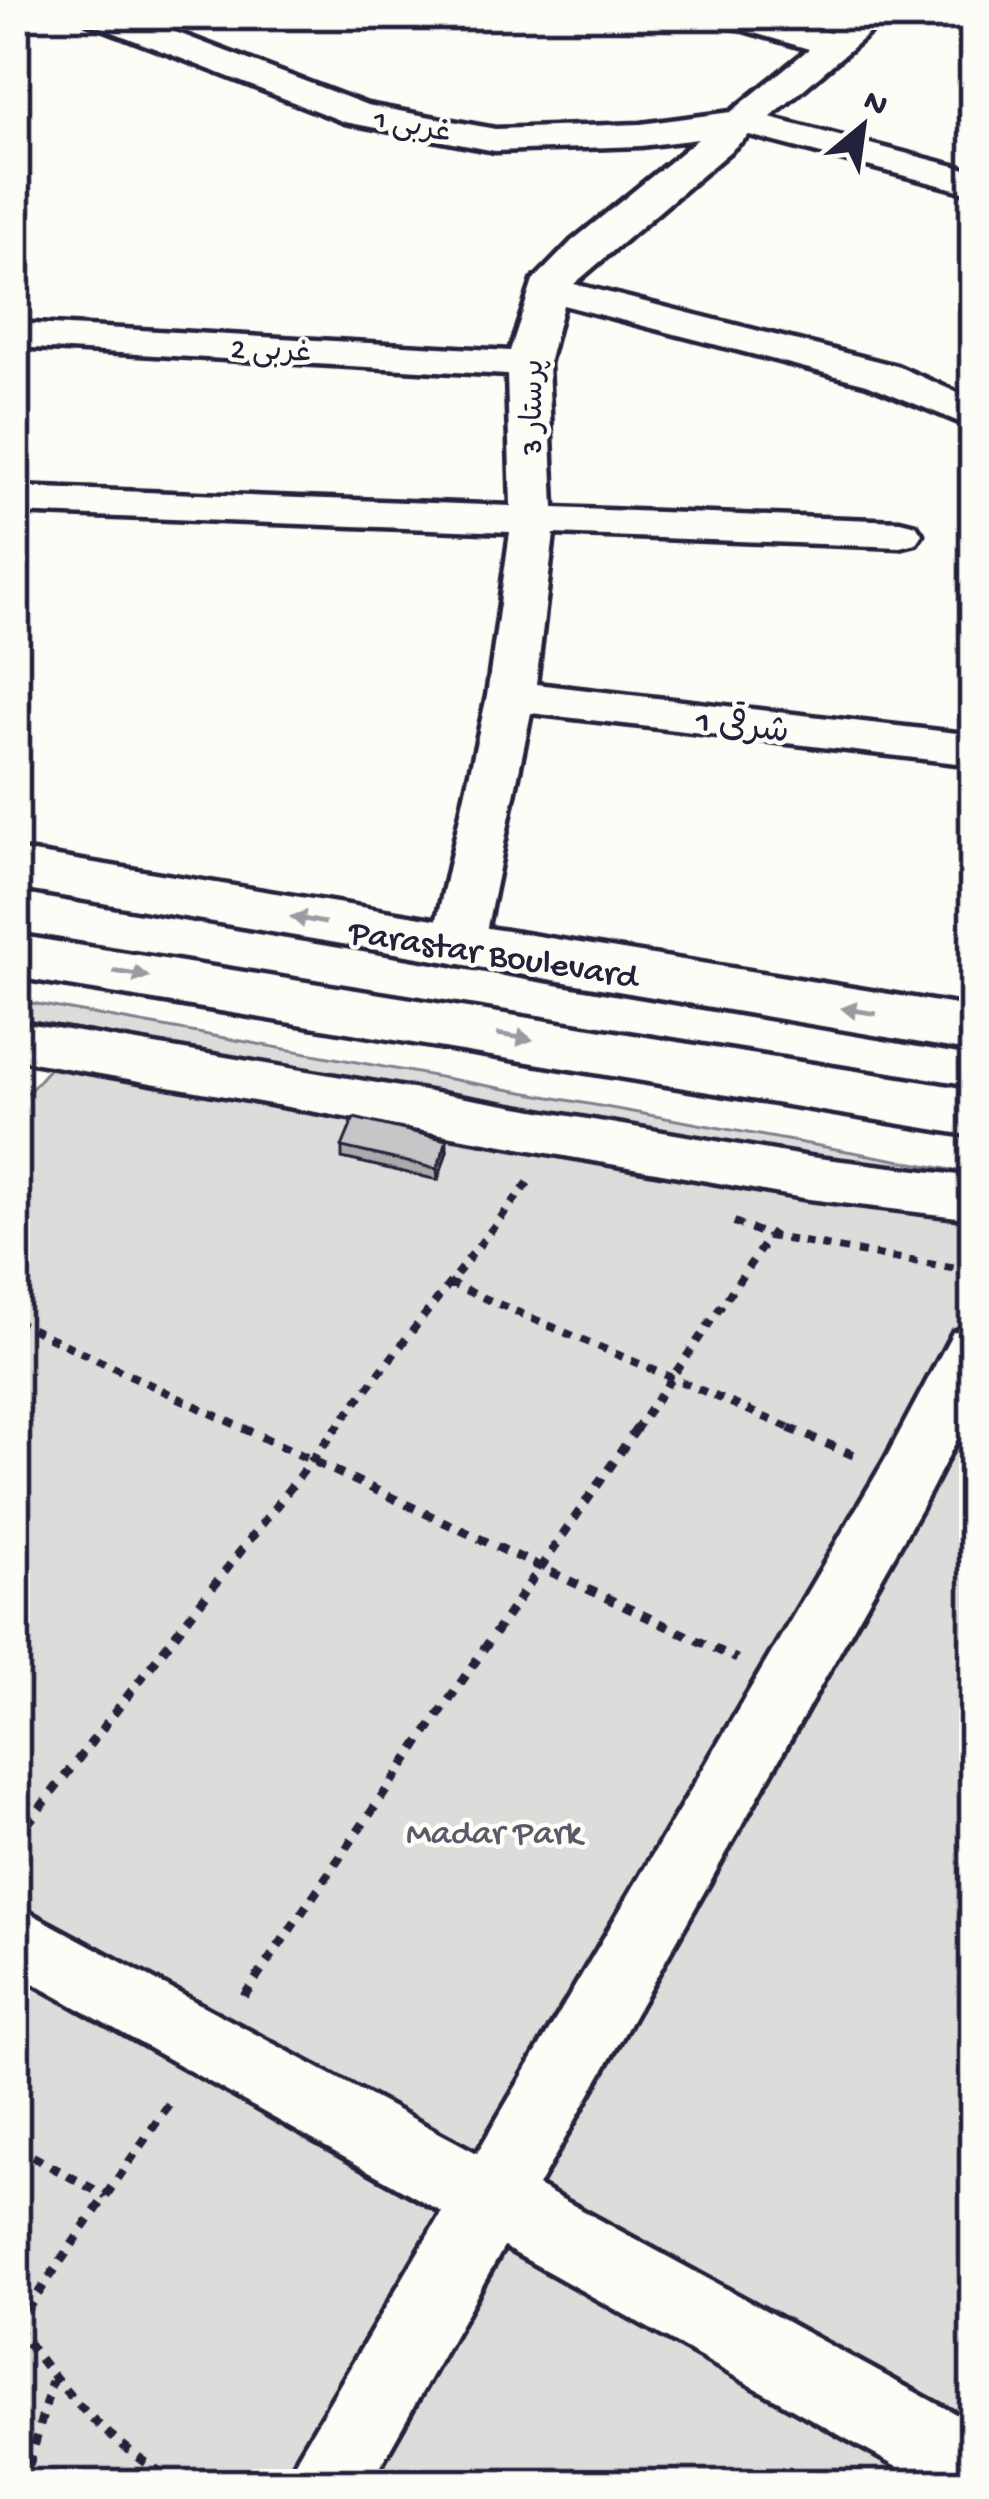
<svg xmlns="http://www.w3.org/2000/svg" width="989" height="2499" font-family="'Gochi Hand','Playpen Sans Arabic',sans-serif">
<style>
.green{fill:#dddcdb;stroke:#807f8b;stroke-width:3}
.lines{fill:none;stroke-linecap:round;stroke-linejoin:round}
.street-casing{stroke:#22223b;stroke-width:9}
.secondary-casing{stroke:#22223b;stroke-width:9}
.path-far1{stroke:#22223b;stroke-width:8;stroke-dasharray:9 9;stroke-linecap:butt}
.path{stroke:#22223b;stroke-width:9;stroke-dasharray:10 10;stroke-linecap:butt}
.street{fill:#fdfcf7;fill-rule:evenodd}
.secondary{fill:#fdfcf7;fill-rule:evenodd}
.wall{fill:#aaaaac;stroke:#22223b;stroke-width:3}
.shaded-wall{fill:#8b8b8c;stroke:#22223b;stroke-width:3}
.building{fill:#c6c6c8;stroke:#22223b;stroke-width:3}
.oneway{fill:#9a9aa2}
.labels{text-anchor:middle;stroke-width:9;stroke-linejoin:round;paint-order:stroke}
.far-street-label{font-size:30px;fill:#22223b;stroke:#fdfcf7}
.street-label{font-size:36px;fill:#22223b;stroke:#fdfcf7}
.park-label{font-size:36px;fill:#5a5a6b;stroke:#fdfcf7}
</style>
<rect width="100%" height="100%" fill="#fdfcf7"/>
<filter id="ink" filterUnits="userSpaceOnUse"><feTurbulence type="fractalNoise" baseFrequency=".00833" numOctaves="2"/><feDisplacementMap in="SourceGraphic" scale="24" xChannelSelector="R" yChannelSelector="G"/><feConvolveMatrix kernelMatrix="1 2 1 2 8 2 1 2 1" color-interpolation-filters="sRGB"/></filter>
<g filter="url(#ink)">
<!-- green -->
<path class="green" d="M 15,1000 L 974,1174 L 974,2484 L 15,2484 L 15,1107 L 84,1030 L 15,1018 Z"/>
<g class="lines">
<defs>
<path id="street" d="M 82,15 L 131,15 L 367,105 L 495,129 L 641,124 L 731,112 L 809,49 L 716,22 L 711,15 L 767,15 L 830,33 L 851,15 L 890,15 L 770,118 L 974,171 L 974,194 L 749,135 L 574,284 L 897,366 L 974,400 L 974,428 L 867,384 L 563,305 L 548,364 L 554,508 L 900,521 L 916,525 L 922,534 L 916,543 L 900,547 L 554,534 L 536,684 L 974,735 L 974,765 L 531,713 L 483,946 L 475,958 L 457,964 L 439,958 L 431,946 L 487,696 L 510,532 L 15,513 L 15,487 L 511,506 L 507,375 L 15,347 L 15,323 L 510,351 L 533,281 L 572,241 L 698,139 L 641,146 L 495,151 L 345,122 L 87,22 Z
M 32,1024 L 809,1157 L 974,1177 L 974,1219 L 809,1199 L 32,1062 L 15,1057 L 15,1029 Z
M 974,1325 L 974,1406 L 929,1494 L 538,2186 L 974,2424 L 974,2484 L 927,2484 L 504,2247 L 370,2484 L 286,2484 L 298,2456 L 442,2212 L 15,1973 L 15,1905 L 477,2153 L 885,1460 L 953,1332 Z"/>
<path id="secondary" d="M 15,850 L 974,1008 L 974,1052 L 15,888 Z
M 15,935 L 974,1090 L 974,1136 L 15,977 Z"/>
</defs>
<!-- street casing -->
<use href="#street" class="street-casing"/>
<!-- secondary casing -->
<use href="#secondary" class="secondary-casing"/>
<!-- path-far1 -->
<path class="path-far1" d="M 734,1222 L 769,1236 L 974,1272
M 449,1283 L 797,1431
M 15,1321 L 249,1431
M 334,1431 L 531,1179
M 635,1431 L 778,1224"/>
<!-- path -->
<path class="path" d="M 243,1428 L 737,1659
M 789,1428 L 856,1456
M 15,1840 L 337,1428
M 244,1996 L 637,1428
M 15,2147 L 106,2196
M 16,2326 C 61,2392 110,2445 181,2484
M 15,2327 L 174,2097
M 24,2484 L 52,2381"/>
<!-- street -->
<use href="#street" class="street"/>
<!-- secondary -->
<use href="#secondary" class="secondary"/>
</g>
<!-- wall -->
<path class="wall" d="M 342,1147 L 447,1151 L 438,1180 L 342,1158 Z"/>
<!-- shaded-wall -->
<path class="shaded-wall" d="M 447,1140 L 447,1151 L 438,1180 L 437,1169 Z"/>
<!-- building -->
<path class="building" d="M 354,1118 L 447,1140 L 437,1169 L 342,1147 Z"/>
<!-- one-way arrows -->
<defs><path id="oneway-solid" d="M-6-.8H1V-3.2L6.5 0L1 3.2V.8H-6Z" transform="scale(3)"/></defs>
<g class="oneway">
<use href="#oneway-solid" transform="translate(308 920) rotate(-170)"/>
<use href="#oneway-solid" transform="translate(131 974) rotate(9)"/>
<use href="#oneway-solid" transform="translate(859 1011) rotate(-171)"/>
<use href="#oneway-solid" transform="translate(515 1037) rotate(9)"/>
</g>
</g>
<g class="labels">
<!-- far-street labels -->
<g class="far-street-label">
<text transform="translate(413 124) rotate(11)" y="10">غربی 1</text>
<text transform="translate(271 349) rotate(3)" y="10">غربی 2</text>
<text transform="translate(531 407) rotate(-89)" y="10">پرستار 3</text>
</g>
<!-- street labels -->
<g class="street-label">
<text transform="translate(743 723) rotate(7)" y="13">شرقی 1</text>
<text transform="translate(494 951) rotate(9)" y="13">Parastar Boulevard</text>
</g>
<!-- park labels -->
<g class="park-label">
<text x="494" y="1842">Madar Park</text>
</g>
</g>
<!-- margin -->
<rect width="989" height="2499" fill="none" stroke="#fdfcf7" stroke-width="60"/>
<rect x="30" y="30" width="929" height="2439" fill="none" stroke="#22223b" stroke-width="4.5" filter="url(#ink)"/>
<!-- north arrow -->
<g transform="translate(863 126) rotate(29)" stroke="#fdfcf7" stroke-width="9" paint-order="stroke">
<path d="M0-9L21 45L0 30L-21 45Z" fill="#22223b"/>
<text y="-18" font-size="33" font-weight="bold" text-anchor="middle" fill="#22223b">N</text>
</g>
</svg>
